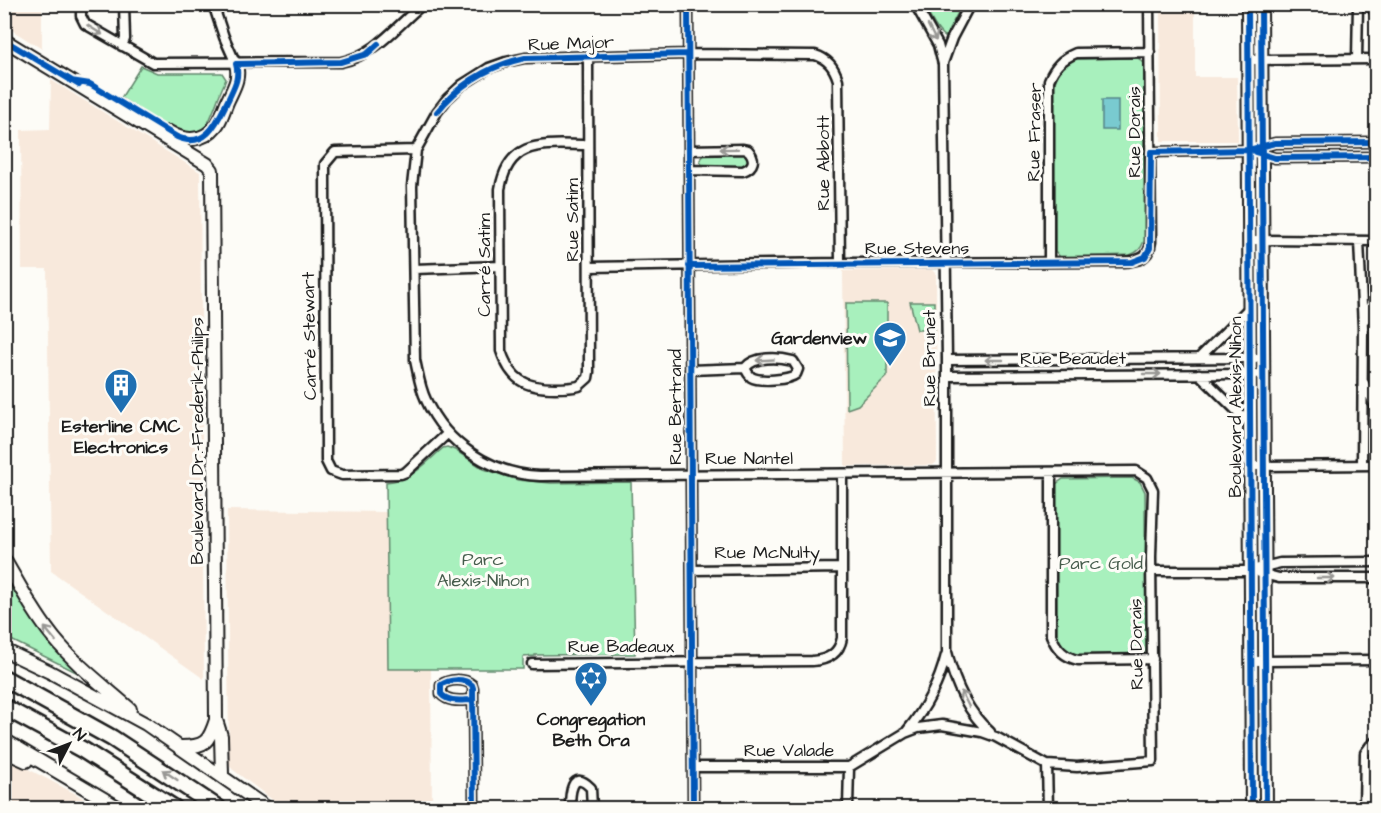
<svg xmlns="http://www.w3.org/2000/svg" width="1381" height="813" font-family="'Architects Daughter',sans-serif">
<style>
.built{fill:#f8e9dc}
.green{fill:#a8f0bd;stroke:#62866c;stroke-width:1.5}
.water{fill:#79cad0;stroke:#548488;stroke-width:1.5}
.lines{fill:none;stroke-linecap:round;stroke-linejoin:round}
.street-casing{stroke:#1c1c1c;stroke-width:13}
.secondary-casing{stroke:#1c1c1c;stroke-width:16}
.highway-casing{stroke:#1c1c1c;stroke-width:20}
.street{stroke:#fdfcf7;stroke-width:8}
.secondary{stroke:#fdfcf7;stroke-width:12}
.highway{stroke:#fdfcf7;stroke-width:15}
.cycleway-casing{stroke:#fdfcf7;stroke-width:10}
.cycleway{stroke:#0057b8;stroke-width:6}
.oneway{stroke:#989794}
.labels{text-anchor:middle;stroke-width:6;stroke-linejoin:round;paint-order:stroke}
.street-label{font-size:18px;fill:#1c1c1c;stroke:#fdfcf7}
.poi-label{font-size:18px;font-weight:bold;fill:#1c1c1c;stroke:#fdfcf7}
.park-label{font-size:18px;fill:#465c4c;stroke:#fdfcf7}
</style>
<rect width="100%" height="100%" fill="#fdfcf7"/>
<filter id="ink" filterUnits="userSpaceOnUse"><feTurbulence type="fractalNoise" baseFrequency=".0167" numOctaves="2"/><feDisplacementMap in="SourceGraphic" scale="12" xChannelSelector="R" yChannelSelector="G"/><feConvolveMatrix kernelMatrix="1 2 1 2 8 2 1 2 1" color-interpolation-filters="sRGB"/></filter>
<g filter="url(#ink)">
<!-- built -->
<path class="built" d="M 4,5 L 42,5 L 42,49 L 5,26 Z
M 1160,5 L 1195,5 L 1195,77 L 1237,77 L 1238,141 L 1161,141 Z
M 51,80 L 200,172 L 204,679 L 51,571 L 47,269 L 22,269 L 21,130 L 50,129 Z
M 932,270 L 936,274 L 937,462 L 933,465 L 845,466 L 843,271 Z
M 227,510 L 387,512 L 388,668 L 431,669 L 432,808 L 283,808 L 232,769 L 229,764 Z
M 5,757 L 76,794 L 99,808 L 5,808 Z"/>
<!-- green -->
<path class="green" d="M 922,5 L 962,5 L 945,37 C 935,31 930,14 922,5 Z
M 1138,58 L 1144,63 L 1144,241 C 1141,249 1138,252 1130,255 L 1060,257 L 1055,251 L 1054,85 C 1058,73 1062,64 1074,59 Z
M 141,66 L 157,73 L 222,73 L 226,79 L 224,84 C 218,96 212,119 205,128 C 188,148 139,108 121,98 Z
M 705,154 L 744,154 L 748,157 L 748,162 L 742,166 L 705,166 L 701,164 L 700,160 Z
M 910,302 L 934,302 L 934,330 L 917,330 Z
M 846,303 L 887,303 L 887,376 L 858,405 L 847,409 Z
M 447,447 L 455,450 L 484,469 L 518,480 L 551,483 L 631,482 L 635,654 L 535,655 L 535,656 L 523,657 L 523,669 L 388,669 L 386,482 C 413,480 423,465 443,448 Z
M 1132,478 L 1140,482 L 1145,492 L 1146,651 L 1142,654 L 1078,655 C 1066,651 1060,645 1057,633 L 1056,484 L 1063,479 Z
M 4,568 L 81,672 L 80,674 L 5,637 Z"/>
<!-- water -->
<path class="water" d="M 1102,100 L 1118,100 L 1118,130 L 1102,130 Z"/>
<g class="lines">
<defs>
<path id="street" d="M 81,4 L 81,16 L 85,24 L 153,63 L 341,62 C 376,55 396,26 423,4
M 213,4 L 224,37 L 236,64
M 688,4 L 693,808
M 915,4 L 938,45 L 943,64 L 947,360 L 947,652 C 954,681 967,712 990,732
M 1370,4 L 1376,14
M 122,46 L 125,39 L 124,4
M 588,57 L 589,372 L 588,378 L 579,386 C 571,388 564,388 555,388 C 525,388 511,380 501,351 L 500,189 C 509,137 546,145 588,145
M 1357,59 L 1358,4
M 1248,60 L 1376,59
M 943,63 L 952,38 L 970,4
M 416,150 L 335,152 L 325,164 L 326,461 L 331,471 L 342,475 L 401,474 L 406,472 L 447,434
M 1151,152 L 1249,150 L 1275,143 L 1376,142
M 1258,153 L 1275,158 L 1376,157
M 689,170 L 743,171 C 754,167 756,159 748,150 L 743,149 L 689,150
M 1250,240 L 1376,241
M 1359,241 L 1363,328 L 1362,465
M 1049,262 L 1049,80 C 1055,66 1062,59 1076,53 L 1150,52
M 589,267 L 840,263 L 1123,262 C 1138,261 1149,259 1151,242 L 1149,4
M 414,269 L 500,266
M 1366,319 L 1370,306 L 1376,295
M 1199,358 L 1249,308
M 947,360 L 1255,358
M 690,370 L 745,368 C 754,356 778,357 793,361 L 798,369 L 796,374 C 789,380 759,382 751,377 C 748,374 747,372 745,368
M 1199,374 L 1250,424
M 947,376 L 1255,374
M 1364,383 L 1376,408
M 1251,466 L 1376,465
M 1051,472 L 1051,635 C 1056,649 1064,657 1078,660 L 1153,659
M 692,570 L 842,568
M 1151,571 L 1247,571 L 1280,563 L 1376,562
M 1260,573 L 1279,578 L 1376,578
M 1252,661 L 1376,660
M 532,664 L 812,661 C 828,660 839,654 842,638 L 842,474
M 473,700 C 462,700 449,703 441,694 L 441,685 C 449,679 464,678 472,685 L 473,688 L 474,808
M 907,731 C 926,708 939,684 946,655
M 1047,765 L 1048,808
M 693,767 L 849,767 L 905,733 L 918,728 L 942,725 L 982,732 L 996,737 L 1047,765 L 1077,767 L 1153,761 L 1151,557 L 1153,490 L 1147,478 L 1136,471 L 540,476 C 491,474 446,444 426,400 C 420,388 418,373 415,360 L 412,186 L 416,150 L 437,112 L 447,99 L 462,85 L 489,68 L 506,62 L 525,58 L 688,54 L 815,55 C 828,59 834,67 838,80 L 840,263
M 570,808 C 570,795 571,768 591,788 L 592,808
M 848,808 L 849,767
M 1364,808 L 1365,753 L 1370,746 L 1376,741"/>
<path id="secondary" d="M 1248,4 L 1252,808
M 1261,4 L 1266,808
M 4,40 L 207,164 L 212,170 L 216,720 L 221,736 L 222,775
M 169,132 C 185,142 203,142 216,126 C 222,119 224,108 228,100 C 234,87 240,78 236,64
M 4,559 C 20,586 34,614 54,638 C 76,665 104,686 130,709
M 4,650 L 50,672 L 146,724 L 267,808
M 4,740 L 119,808
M 181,747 C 205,747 209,742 216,720
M 4,751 L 26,761"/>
<path id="highway" d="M 4,678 L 112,738 L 218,808
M 4,707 L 83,750 L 174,808"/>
</defs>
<!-- street casing -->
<use href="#street" class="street-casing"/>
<!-- secondary casing -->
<use href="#secondary" class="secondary-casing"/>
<!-- highway casing -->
<use href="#highway" class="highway-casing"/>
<!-- street -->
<use href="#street" class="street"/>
<!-- secondary -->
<use href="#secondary" class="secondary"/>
<!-- highway -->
<use href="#highway" class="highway"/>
<defs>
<path id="cycleway" d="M 688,4 L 693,808
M 1248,4 L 1252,808
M 1261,4 L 1266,808
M 4,40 L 79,85
M 71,81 L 90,84 L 177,137 C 207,150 218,120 228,100 C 234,87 240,78 236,64 L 341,62 L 367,54 L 378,44
M 437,112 C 460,83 488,66 525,58 L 688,54
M 1255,152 L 1275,158 L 1376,157
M 689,266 L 1132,262 L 1145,257 L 1150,248 L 1151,152 L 1249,150 L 1275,143 L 1376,142
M 473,700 C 462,700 449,703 441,694 L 441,685 C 449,679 464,678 472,685 L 473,688 L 474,808"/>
</defs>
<!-- cycleway casing -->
<use href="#cycleway" class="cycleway-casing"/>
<!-- cycleway -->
<use href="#cycleway" class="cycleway"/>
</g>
<!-- one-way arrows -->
<defs><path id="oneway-shaft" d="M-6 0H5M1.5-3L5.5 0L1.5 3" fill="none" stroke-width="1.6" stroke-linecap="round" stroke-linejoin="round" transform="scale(1.5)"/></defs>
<g class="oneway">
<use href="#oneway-shaft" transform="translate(95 30) rotate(32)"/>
<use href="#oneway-shaft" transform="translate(932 33) rotate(63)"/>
<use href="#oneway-shaft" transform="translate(729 149) rotate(179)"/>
<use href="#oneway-shaft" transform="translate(765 360) rotate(177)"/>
<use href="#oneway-shaft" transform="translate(994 360) rotate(180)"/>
<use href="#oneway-shaft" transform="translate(1152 374)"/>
<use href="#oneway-shaft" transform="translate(1326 578)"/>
<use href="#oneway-shaft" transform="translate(50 634) rotate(-129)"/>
<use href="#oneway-shaft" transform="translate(965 699) rotate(-117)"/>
<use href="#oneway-shaft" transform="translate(170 775) rotate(-146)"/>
</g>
</g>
<!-- icons -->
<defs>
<symbol id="school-pin" viewBox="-11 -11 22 30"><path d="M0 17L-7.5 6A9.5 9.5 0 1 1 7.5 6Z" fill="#1f6fb2" stroke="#fdfcf7"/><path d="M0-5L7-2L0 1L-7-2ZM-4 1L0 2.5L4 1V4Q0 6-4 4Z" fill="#fff"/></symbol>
<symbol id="building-pin" viewBox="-11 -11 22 30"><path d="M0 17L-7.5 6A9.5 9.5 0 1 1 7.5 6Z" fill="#1f6fb2" stroke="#fdfcf7"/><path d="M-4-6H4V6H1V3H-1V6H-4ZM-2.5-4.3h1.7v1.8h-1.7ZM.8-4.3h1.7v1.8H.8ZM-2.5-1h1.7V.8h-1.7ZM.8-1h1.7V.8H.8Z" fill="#fff"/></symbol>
<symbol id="synagogue-pin" viewBox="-11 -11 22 30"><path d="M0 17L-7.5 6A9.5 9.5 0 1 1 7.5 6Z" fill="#1f6fb2" stroke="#fdfcf7"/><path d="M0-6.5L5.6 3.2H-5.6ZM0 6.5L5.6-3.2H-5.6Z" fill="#fff"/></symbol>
</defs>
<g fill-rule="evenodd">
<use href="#school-pin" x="871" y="319" width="38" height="52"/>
<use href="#building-pin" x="102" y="366" width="38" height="52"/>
<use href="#synagogue-pin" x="572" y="659" width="38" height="52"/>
</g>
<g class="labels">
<!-- street labels -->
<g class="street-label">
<text transform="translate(571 43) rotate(-2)" y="6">Rue Major</text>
<text transform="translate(1034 132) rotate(-89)" y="6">Rue Fraser</text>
<text transform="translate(1134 132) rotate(-90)" y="6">Rue Dorais</text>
<text transform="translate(823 163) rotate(-90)" y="6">Rue Abbott</text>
<text transform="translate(572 220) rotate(-90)" y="6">Rue Satim</text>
<text x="917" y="254">Rue Stevens</text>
<text transform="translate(484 265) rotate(-90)" y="6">Carré Satim</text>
<text transform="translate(309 336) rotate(-91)" y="6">Carré Stewart</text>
<text transform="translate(929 358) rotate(-90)" y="6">Rue Brunet</text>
<text x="1073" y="364">Rue Beaudet</text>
<text transform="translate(675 407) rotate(-90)" y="6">Rue Bertrand</text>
<text transform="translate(1235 407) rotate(-90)" y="6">Boulevard Alexis-Nihon</text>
<text transform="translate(197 441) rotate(-90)" y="6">Boulevard Dr.-Frederik-Philips</text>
<text x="749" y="464">Rue Nantel</text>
<text x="767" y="558">Rue McNulty</text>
<text transform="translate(1136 644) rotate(-91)" y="6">Rue Dorais</text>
<text x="621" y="652">Rue Badeaux</text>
<text x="789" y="756">Rue Valade</text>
</g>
<!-- poi labels -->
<g class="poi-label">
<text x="867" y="344" text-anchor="end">Gardenview</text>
<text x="121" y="432">Esterline CMC<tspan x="121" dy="21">Electronics</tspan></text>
<text x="591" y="725">Congregation<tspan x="591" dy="21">Beth Ora</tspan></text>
</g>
<!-- park labels -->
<g class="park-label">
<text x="483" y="565">Parc<tspan x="483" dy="21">Alexis-Nihon</tspan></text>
<text x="1101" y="569">Parc Gold</text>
</g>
</g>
<!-- margin -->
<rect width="1381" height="813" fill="none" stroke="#fdfcf7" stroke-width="24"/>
<rect x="12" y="12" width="1357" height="789" fill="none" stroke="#1c1c1c" stroke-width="2" filter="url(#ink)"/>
<!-- north arrow -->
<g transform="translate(69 744) rotate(48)" stroke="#fdfcf7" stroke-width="4.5" paint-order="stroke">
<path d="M0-4.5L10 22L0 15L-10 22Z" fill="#1c1c1c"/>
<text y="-9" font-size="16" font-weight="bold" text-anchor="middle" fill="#1c1c1c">N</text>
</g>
</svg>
